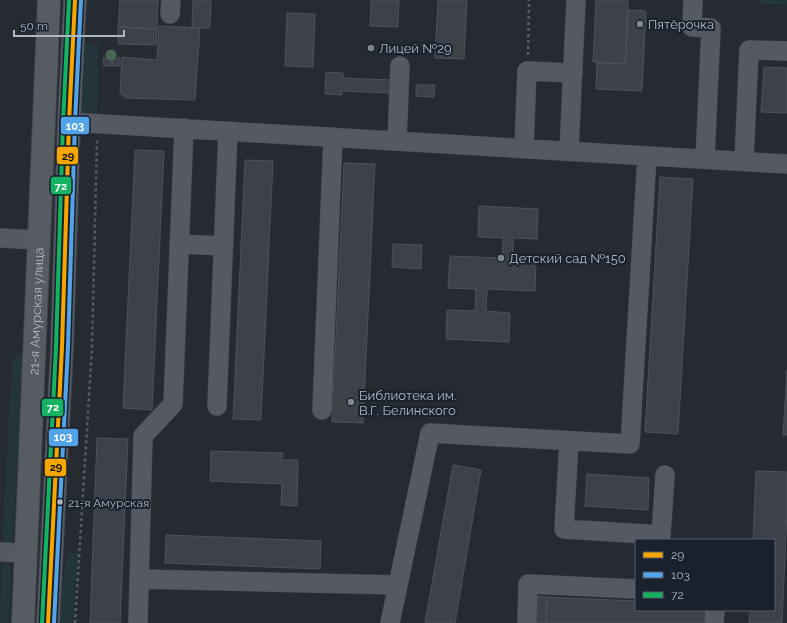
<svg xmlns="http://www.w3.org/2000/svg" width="787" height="623" font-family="Raleway,sans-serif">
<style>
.green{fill:#233538}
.building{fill:#3d4249;stroke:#4d525a}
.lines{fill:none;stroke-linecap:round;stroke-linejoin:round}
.minor-casing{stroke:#42464b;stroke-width:20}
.major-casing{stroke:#43474f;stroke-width:24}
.path{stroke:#575d64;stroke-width:2.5;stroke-dasharray:3 3;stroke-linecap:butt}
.minor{stroke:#555961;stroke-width:19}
.major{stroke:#575c63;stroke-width:22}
.bus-1-casing{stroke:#19212d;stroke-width:7}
.bus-2-casing{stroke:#19212d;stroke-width:7}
.bus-3-casing{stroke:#19212d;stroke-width:7}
.bus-1{stroke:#f7a600;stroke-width:4}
.bus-2{stroke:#53a3e8;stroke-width:4}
.bus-3{stroke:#13b361;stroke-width:4}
.tree{fill:#496655}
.poi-dot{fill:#7e8692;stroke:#19212d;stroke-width:1.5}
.bus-dot{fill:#aeb7c5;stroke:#19212d;stroke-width:1.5}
.labels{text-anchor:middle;stroke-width:4;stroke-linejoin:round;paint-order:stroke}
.bus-label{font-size:12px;fill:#aeb7c5;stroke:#19212d;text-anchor:start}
.poi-label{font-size:13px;fill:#aeb7c5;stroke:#19212d;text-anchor:start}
.street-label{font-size:13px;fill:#aeb7c5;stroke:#19212d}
.line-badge{stroke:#19212d;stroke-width:1.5}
.badge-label{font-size:11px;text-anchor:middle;font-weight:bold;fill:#fff}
.pale-badge-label{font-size:11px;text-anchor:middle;font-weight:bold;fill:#111}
</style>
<rect width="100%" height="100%" fill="#262b32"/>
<!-- green -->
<path class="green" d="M 758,0 L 787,0 L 787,5 L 758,4 Z
M 80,43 L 99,43 L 97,114 L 77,113 Z
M 20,352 L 23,354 L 24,356 L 12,543 L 12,544 L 2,547 L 12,361 L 16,354 Z
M 69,553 L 78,553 L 73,623 L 58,623 C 59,598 61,577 69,553 Z
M 2,563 C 7,564 10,565 11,570 L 9,623 L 0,623 Z"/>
<!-- building -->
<path class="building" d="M 120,0 L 158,0 L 157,29 L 118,27 Z
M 193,0 L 211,0 L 210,28 L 192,28 Z
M 371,0 L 399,0 L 398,27 L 370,26 Z
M 438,0 L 467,0 L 464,59 L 435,58 Z
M 596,0 L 628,0 L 625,64 L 593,62 Z
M 628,10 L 646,11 L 642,91 L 596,89 L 597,63 L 625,64 Z
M 287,13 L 315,14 L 313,67 L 285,66 Z
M 159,26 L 200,28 L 195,100 L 125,98 L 120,93 L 122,57 L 157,60 Z
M 118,27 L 157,29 L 156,45 L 118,44 Z
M 103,58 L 112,58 L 112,66 L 104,66 Z
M 112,58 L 120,58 L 120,66 L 112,66 Z
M 764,67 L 787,68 L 787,113 L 761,112 Z
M 326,72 L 343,73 L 343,78 L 391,80 L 391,93 L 342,91 L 342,95 L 325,94 Z
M 416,85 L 435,85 L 434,97 L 416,96 Z
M 135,150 L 164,151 L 152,410 L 123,408 Z
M 245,160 L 273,161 L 261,420 L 233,419 Z
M 344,163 L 375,164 L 363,423 L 332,422 Z
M 660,177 L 693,179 L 678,434 L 645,432 Z
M 479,206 L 538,209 L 537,239 L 513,238 L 513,259 L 536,260 L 535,291 L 487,289 L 486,311 L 510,313 L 509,342 L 446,339 L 447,310 L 475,311 L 476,289 L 448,288 L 450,256 L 502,258 L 503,238 L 478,237 Z
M 393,244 L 422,245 L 421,269 L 392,267 Z
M 787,370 L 787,435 L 783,435 Z
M 97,438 L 128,439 L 120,623 L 90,623 Z
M 211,451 L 283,453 L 282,460 L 298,460 L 297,506 L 281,505 L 282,484 L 210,481 Z
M 453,465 L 481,470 L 455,623 L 425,623 Z
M 756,471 L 787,472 L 787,510 L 782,623 L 749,623 L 750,610 L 774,610 L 774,540 L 753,540 Z
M 587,474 L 649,478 L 648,510 L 585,506 Z
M 166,535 L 321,541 L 320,569 L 165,563 Z
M 532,596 L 547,597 L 546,623 L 531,623 Z
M 547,597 L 636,601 L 636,610 L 709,610 L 708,623 L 546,623 Z"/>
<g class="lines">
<defs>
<path id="minor" d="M 693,0 L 692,27 L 711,28 L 705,159
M 170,14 L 171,0
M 69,122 L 787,164
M 397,141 L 400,66
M 524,148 L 527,71 L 573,73
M 569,151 L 576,0
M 744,161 L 749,50 L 787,51
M 0,238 L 39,240
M 179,244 L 224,246
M 217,406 L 228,131
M 322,410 L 333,137
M 569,441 L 564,529 L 661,535 L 665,475
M 0,552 L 26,553
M 140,579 L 398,585
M 138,623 L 143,436 L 173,404 L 184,128
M 390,623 L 430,433 L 630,444 L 647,156
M 527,623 L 528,584 L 636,589
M 714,623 L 715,610"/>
<g id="major">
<path id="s1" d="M 23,623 L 49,0"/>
<path d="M 48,623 L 62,347 L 69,122 L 75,0"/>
</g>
</defs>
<!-- minor casing -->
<use href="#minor" class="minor-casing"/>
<!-- major casing -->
<use href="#major" class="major-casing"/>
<!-- path -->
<path class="path" d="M 528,55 L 529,0
M 75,623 L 92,348 L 97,140"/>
<!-- minor -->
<use href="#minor" class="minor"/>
<!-- major -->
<use href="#major" class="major"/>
<defs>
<path id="bus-1" d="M 48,623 L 62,347 L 69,122 L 75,0"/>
<path id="bus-2" d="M 54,623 L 68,347 L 75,122 L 81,0"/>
<path id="bus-3" d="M 42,623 L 56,347 L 63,122 L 69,0"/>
</defs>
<!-- bus-1 casing -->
<use href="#bus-1" class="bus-1-casing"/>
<!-- bus-2 casing -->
<use href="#bus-2" class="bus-2-casing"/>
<!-- bus-3 casing -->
<use href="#bus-3" class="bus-3-casing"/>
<!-- bus-1 -->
<use href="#bus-1" class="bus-1"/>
<!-- bus-2 -->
<use href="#bus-2" class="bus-2"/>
<!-- bus-3 -->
<use href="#bus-3" class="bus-3"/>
</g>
<!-- trees -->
<circle class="tree" cx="111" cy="55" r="5.5"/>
<!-- markers -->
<g class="poi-dot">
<circle cx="640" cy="24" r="4"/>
<circle cx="371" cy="48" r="4"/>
<circle cx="501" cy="258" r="4"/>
<circle cx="351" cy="402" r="4"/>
</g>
<circle class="bus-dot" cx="60" cy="502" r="3.5"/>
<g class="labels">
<!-- bus labels -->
<g class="bus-label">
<text x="68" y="507">21-я Амурская</text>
</g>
<!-- poi labels -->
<g class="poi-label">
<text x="648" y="29">Пятёрочка</text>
<text x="379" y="53">Лицей №29</text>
<text x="509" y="263">Детский сад №150</text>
<text x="359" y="400">Библиотека им.<tspan x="359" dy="15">В.Г. Белинского</tspan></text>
</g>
<!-- street labels -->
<g class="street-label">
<text dy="5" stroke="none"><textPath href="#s1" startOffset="312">21-я Амурская улица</textPath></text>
</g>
</g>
<g class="line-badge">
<rect x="60" y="116" width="30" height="19" rx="4" fill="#53a3e8"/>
<rect x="56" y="146" width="23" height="19" rx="4" fill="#f7a600"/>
<rect x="50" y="176" width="22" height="19" rx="4" fill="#13b361"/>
<rect x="41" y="398" width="23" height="19" rx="4" fill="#13b361"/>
<rect x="48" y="428" width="31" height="19" rx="4" fill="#53a3e8"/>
<rect x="44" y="458" width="23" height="19" rx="4" fill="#f7a600"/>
</g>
<g class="badge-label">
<text x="75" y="130">103</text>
<text x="61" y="190">72</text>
<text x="53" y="411">72</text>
<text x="63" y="441">103</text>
</g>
<g class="pale-badge-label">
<text x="68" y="160">29</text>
<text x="56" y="471">29</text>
</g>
<!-- legend -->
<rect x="635" y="539" width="140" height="72" fill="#19212d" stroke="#555d6a"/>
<rect x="643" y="552" width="20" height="6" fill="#f7a600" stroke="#555d6a"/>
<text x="671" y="559" font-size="12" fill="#aeb7c5">29</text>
<rect x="643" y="572" width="20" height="6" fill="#53a3e8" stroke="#555d6a"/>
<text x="671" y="579" font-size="12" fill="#aeb7c5">103</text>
<rect x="643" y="592" width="20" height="6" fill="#13b361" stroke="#555d6a"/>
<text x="671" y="599" font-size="12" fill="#aeb7c5">72</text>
<!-- scale -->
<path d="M14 30v6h110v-6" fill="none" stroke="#aeb7c5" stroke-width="2"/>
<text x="20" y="30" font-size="12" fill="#aeb7c5" stroke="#19212d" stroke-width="3" paint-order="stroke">50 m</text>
</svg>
